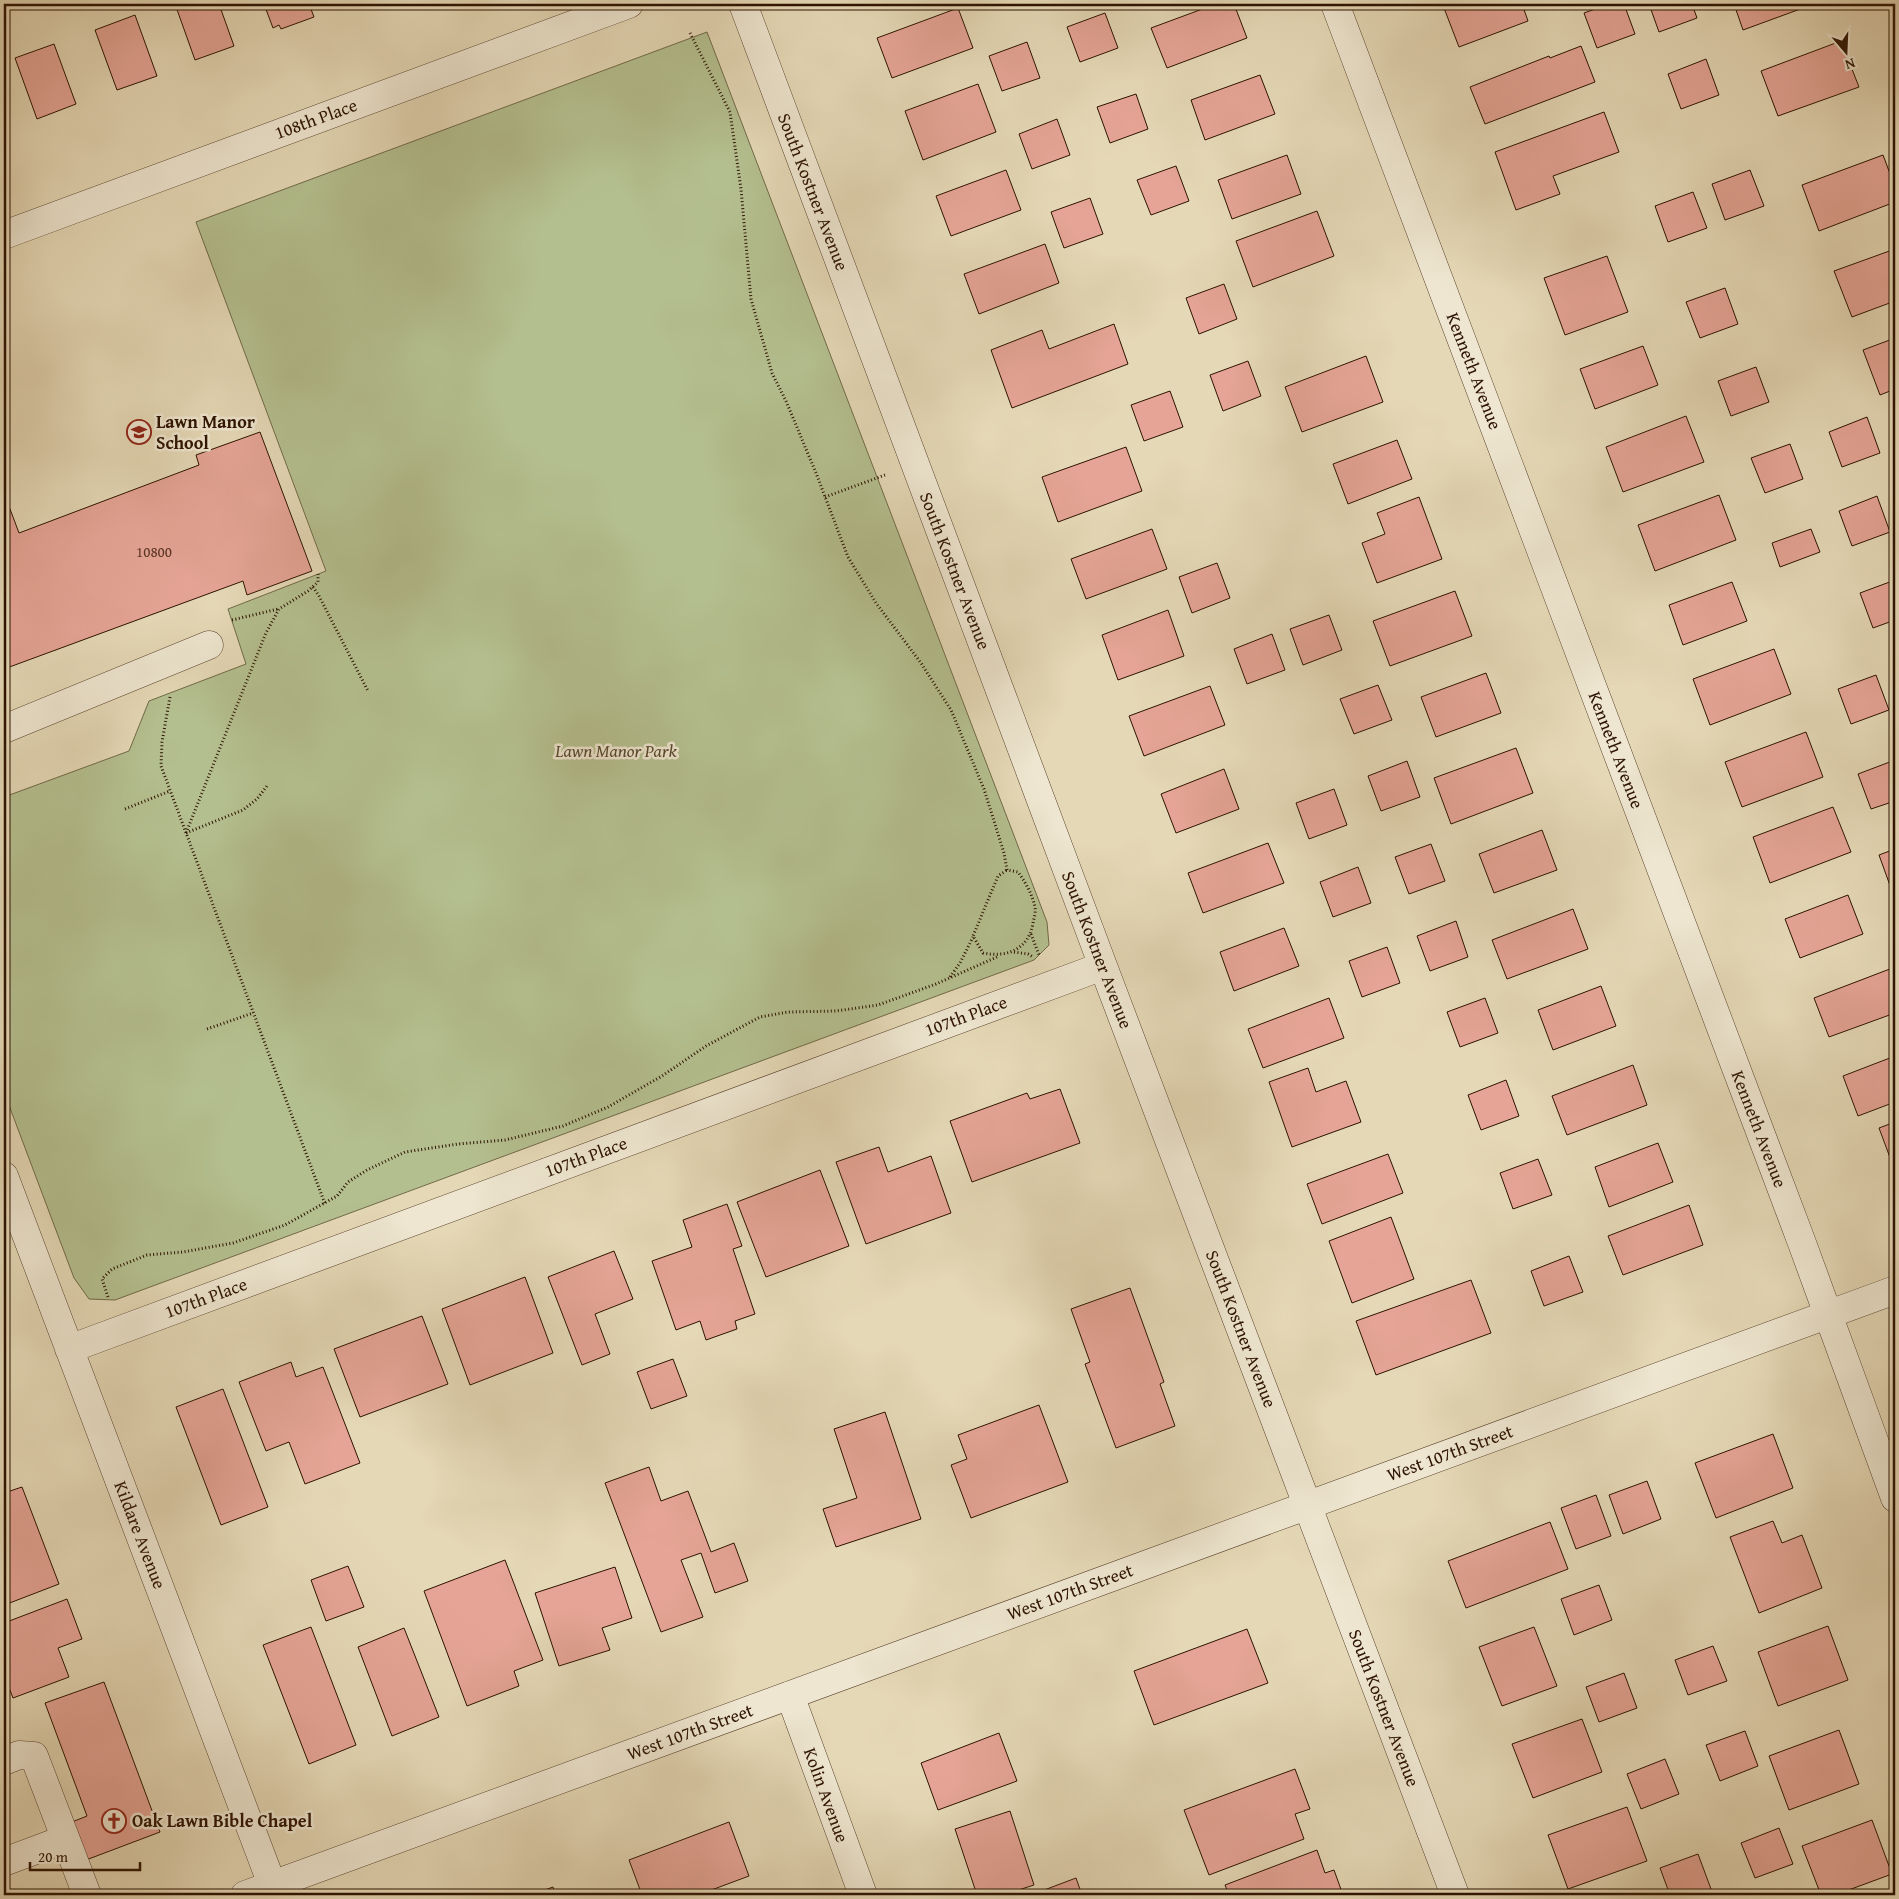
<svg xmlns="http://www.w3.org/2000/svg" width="1899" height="1899" font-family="'Gentium Book Plus',serif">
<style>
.green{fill:#b4bf8f;stroke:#706948}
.building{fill:#e5a495;stroke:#2d1301}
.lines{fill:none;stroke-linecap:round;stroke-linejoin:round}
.minor-casing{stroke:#5b442e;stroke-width:29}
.path{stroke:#2d1301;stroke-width:3;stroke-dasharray:1 2.5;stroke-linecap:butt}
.minor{stroke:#eee6d0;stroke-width:28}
.labels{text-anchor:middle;stroke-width:5;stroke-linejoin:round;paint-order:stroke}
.number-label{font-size:15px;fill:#5b3726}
.street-label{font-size:18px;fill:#2d1301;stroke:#eee6d0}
.poi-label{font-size:18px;font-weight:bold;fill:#2d1301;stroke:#eee6d0;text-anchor:start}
.park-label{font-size:18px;font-style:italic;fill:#56472c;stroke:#eee6d0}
</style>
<rect width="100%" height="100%" fill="#e5d8b6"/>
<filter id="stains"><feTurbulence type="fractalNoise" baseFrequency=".004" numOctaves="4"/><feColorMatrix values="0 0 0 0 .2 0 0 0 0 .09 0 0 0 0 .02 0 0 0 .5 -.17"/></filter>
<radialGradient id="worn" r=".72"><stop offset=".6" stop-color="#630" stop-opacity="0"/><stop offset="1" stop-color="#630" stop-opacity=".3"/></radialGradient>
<!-- green -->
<path class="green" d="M 707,32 L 1047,922 L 1049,945 L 1034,960 L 115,1300 L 89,1299 L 74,1278 L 4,1092 L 4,797 L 129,751 L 149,701 L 246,664 L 228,609 L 326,571 L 196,222 Z"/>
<!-- building -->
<path class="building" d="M 175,4 L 219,4 L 234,46 L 195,60 Z
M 264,4 L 309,4 L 314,17 L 281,29 L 279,25 L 273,28 Z
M 1216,4 L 1234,4 L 1247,38 L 1167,68 L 1151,28 Z
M 1455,4 L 1522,4 L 1528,21 L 1459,47 L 1444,8 Z
M 1609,4 L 1624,4 L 1635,34 L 1597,48 L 1584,13 Z
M 1649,4 L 1692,4 L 1697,18 L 1659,32 Z
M 1734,4 L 1814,4 L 1743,30 Z
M 958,8 L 973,48 L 892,78 L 877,38 Z
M 1105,13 L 1118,48 L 1080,62 L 1067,27 Z
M 135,15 L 157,76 L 117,90 L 95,30 Z
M 1841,41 L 1859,87 L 1778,116 L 1761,71 Z
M 1027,42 L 1040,78 L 1002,91 L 989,56 Z
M 54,44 L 76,104 L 37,119 L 15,58 Z
M 1581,46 L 1595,82 L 1485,124 L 1470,87 L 1549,56 L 1550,58 Z
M 1706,59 L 1719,95 L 1681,109 L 1668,74 Z
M 1260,75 L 1275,114 L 1205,140 L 1191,100 Z
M 978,84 L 996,132 L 923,160 L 905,111 Z
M 1136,94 L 1148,129 L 1110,143 L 1097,107 Z
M 1604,112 L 1619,152 L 1553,176 L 1560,194 L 1516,210 L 1495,152 Z
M 1057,119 L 1070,155 L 1032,169 L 1019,134 Z
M 1287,155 L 1301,194 L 1232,219 L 1218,180 Z
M 1883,155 L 1895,187 L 1895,202 L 1819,231 L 1802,185 Z
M 1176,166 L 1189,201 L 1151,215 L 1137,180 Z
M 1006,170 L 1021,210 L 951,236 L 936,196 Z
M 1750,170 L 1764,206 L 1725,220 L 1712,184 Z
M 1693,192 L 1707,228 L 1668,242 L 1655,206 Z
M 1090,198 L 1103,234 L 1064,248 L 1051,212 Z
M 1317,211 L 1334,256 L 1253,287 L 1236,241 Z
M 1045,244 L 1059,283 L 979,314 L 964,274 Z
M 1895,249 L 1895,301 L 1852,317 L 1834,271 Z
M 1607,256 L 1628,312 L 1565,335 L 1544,278 Z
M 1224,284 L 1237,319 L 1199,334 L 1186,298 Z
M 1725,288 L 1738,324 L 1700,338 L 1686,302 Z
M 1114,324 L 1128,364 L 1012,408 L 991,350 L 1042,330 L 1049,349 Z
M 1895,338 L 1895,389 L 1880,395 L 1863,350 Z
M 1643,346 L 1658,385 L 1595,409 L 1580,369 Z
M 1366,356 L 1383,402 L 1302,432 L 1285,387 Z
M 1248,361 L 1261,396 L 1223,411 L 1210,375 Z
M 1756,367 L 1769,402 L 1731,416 L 1718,381 Z
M 1170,391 L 1183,427 L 1144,441 L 1131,405 Z
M 1686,416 L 1704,462 L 1623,492 L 1606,447 Z
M 1867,417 L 1880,453 L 1842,467 L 1829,432 Z
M 260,432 L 312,571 L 247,595 L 243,581 L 4,669 L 4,493 L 19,533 L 199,465 L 196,455 Z
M 1397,440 L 1412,479 L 1348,504 L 1333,464 Z
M 1790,444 L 1803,479 L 1765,493 L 1751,458 Z
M 1126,447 L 1142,491 L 1058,522 L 1042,477 Z
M 1719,495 L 1736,540 L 1655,571 L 1638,525 Z
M 1877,496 L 1890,532 L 1852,546 L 1839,511 Z
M 1419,497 L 1442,559 L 1377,583 L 1362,543 L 1385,534 L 1377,513 Z
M 1152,529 L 1167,569 L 1086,599 L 1071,559 Z
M 1811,529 L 1820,552 L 1780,567 L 1772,543 Z
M 1217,563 L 1230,598 L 1192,613 L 1179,577 Z
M 1895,580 L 1895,620 L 1873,628 L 1860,593 Z
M 1732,582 L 1747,621 L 1683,645 L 1669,605 Z
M 1455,591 L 1472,636 L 1390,666 L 1373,621 Z
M 1168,610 L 1184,656 L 1118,680 L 1102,635 Z
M 1329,615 L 1342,650 L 1303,665 L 1290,629 Z
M 1272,634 L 1285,670 L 1247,684 L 1234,649 Z
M 1774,649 L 1791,694 L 1710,725 L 1693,679 Z
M 1486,673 L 1501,713 L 1436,737 L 1421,697 Z
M 1876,675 L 1889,710 L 1851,724 L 1838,689 Z
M 1378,685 L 1392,720 L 1354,734 L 1340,699 Z
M 1210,686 L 1225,725 L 1144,756 L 1129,716 Z
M 1806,732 L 1823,777 L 1742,807 L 1725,762 Z
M 1516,748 L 1533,793 L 1451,824 L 1434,778 Z
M 1895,760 L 1895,801 L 1871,809 L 1858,774 Z
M 1407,761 L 1420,797 L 1381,811 L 1368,776 Z
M 1224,769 L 1239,809 L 1176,833 L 1161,794 Z
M 1334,789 L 1347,825 L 1309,839 L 1296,803 Z
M 1833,807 L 1851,852 L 1770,883 L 1753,837 Z
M 1542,830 L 1557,870 L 1494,893 L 1479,854 Z
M 1268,843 L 1284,883 L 1203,913 L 1188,873 Z
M 1431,844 L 1445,881 L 1409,894 L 1395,857 Z
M 1895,849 L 1895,890 L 1892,891 L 1879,855 Z
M 1358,867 L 1371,903 L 1333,917 L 1320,882 Z
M 1848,895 L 1863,934 L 1800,958 L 1785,919 Z
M 1573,909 L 1588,949 L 1507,979 L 1492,940 Z
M 1456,921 L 1468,957 L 1430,971 L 1417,936 Z
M 1284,928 L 1299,966 L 1234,991 L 1220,952 Z
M 1387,947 L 1400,983 L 1362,997 L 1349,961 Z
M 1895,967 L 1895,1013 L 1829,1037 L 1814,998 Z
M 1601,986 L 1616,1026 L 1553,1050 L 1538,1010 Z
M 1329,998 L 1344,1038 L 1263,1068 L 1248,1029 Z
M 1485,998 L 1498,1033 L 1460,1047 L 1447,1012 Z
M 1895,1056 L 1895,1102 L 1858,1116 L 1843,1076 Z
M 1633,1065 L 1647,1105 L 1567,1135 L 1552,1096 Z
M 1308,1068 L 1316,1092 L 1346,1081 L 1361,1122 L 1292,1147 L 1269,1082 Z
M 1506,1080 L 1519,1116 L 1481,1130 L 1468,1095 Z
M 1060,1089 L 1080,1143 L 972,1182 L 950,1121 L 1027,1093 L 1030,1099 Z
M 1895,1122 L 1895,1171 L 1879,1128 Z
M 1658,1143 L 1673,1182 L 1609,1207 L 1595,1167 Z
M 879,1147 L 888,1172 L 931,1156 L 951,1213 L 866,1244 L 836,1162 Z
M 1388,1154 L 1403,1193 L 1322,1224 L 1307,1184 Z
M 1538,1159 L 1552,1195 L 1513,1209 L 1500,1173 Z
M 820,1170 L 849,1246 L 766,1277 L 737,1202 Z
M 727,1204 L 742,1246 L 733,1249 L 755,1314 L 735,1321 L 737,1329 L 706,1340 L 700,1321 L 676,1330 L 652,1261 L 692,1247 L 683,1220 Z
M 1689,1205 L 1703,1245 L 1623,1275 L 1608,1236 Z
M 1391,1217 L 1414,1279 L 1352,1303 L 1329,1241 Z
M 614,1251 L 633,1299 L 595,1314 L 610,1354 L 582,1365 L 548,1277 Z
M 1569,1256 L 1583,1292 L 1544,1306 L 1531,1271 Z
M 525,1277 L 553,1353 L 470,1385 L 442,1309 Z
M 1471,1280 L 1491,1333 L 1376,1375 L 1356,1321 Z
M 1130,1288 L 1164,1382 L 1160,1384 L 1175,1426 L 1116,1448 L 1085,1364 L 1090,1362 L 1071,1309 Z
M 422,1316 L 448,1384 L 360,1417 L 334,1349 Z
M 673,1359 L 687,1396 L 651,1409 L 637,1372 Z
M 291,1362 L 296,1377 L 323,1367 L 360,1463 L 305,1484 L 289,1442 L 266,1451 L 239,1382 Z
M 223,1389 L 268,1507 L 221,1525 L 176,1407 Z
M 1039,1405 L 1068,1482 L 971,1518 L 951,1465 L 967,1459 L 958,1435 Z
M 885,1412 L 921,1519 L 836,1547 L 823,1509 L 857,1498 L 834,1429 Z
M 1773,1434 L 1793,1488 L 1716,1518 L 1695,1463 Z
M 649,1467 L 661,1501 L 688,1491 L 711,1552 L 734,1543 L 748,1581 L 715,1593 L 701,1553 L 681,1560 L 703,1617 L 661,1632 L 605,1483 Z
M 1647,1481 L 1661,1519 L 1623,1534 L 1609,1495 Z
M 22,1487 L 59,1584 L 7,1604 L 4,1596 L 4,1493 Z
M 1596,1495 L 1611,1536 L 1576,1549 L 1561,1508 Z
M 1773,1521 L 1782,1543 L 1802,1535 L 1822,1588 L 1759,1613 L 1730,1537 Z
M 1550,1522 L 1568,1569 L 1466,1608 L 1448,1561 Z
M 505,1560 L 543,1660 L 514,1671 L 519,1686 L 467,1706 L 424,1591 Z
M 348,1566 L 364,1607 L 326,1621 L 311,1580 Z
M 615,1567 L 632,1618 L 602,1628 L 610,1650 L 559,1666 L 535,1593 Z
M 1599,1585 L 1612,1620 L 1574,1635 L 1561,1599 Z
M 67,1599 L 82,1639 L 58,1648 L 69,1677 L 13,1698 L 4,1675 L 4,1623 Z
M 1828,1626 L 1848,1680 L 1778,1706 L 1758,1652 Z
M 311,1627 L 356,1745 L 309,1764 L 263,1645 Z
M 1534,1627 L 1557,1686 L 1502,1706 L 1479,1647 Z
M 404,1628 L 439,1717 L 392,1736 L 358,1647 Z
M 1247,1629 L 1268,1683 L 1154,1725 L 1134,1671 Z
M 1713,1646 L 1727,1681 L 1688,1695 L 1675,1660 Z
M 1624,1673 L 1637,1708 L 1599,1722 L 1586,1687 Z
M 104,1682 L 160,1832 L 86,1860 L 72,1822 L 87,1816 L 45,1703 Z
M 1582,1719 L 1602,1772 L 1533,1798 L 1512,1744 Z
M 1839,1730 L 1859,1784 L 1789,1810 L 1769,1756 Z
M 1745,1731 L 1758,1766 L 1720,1781 L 1706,1745 Z
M 999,1733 L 1017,1781 L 938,1810 L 921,1763 Z
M 1665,1759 L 1679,1794 L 1641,1809 L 1627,1774 Z
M 1295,1769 L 1310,1809 L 1295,1814 L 1304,1839 L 1209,1875 L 1184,1810 Z
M 1627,1807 L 1647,1861 L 1568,1889 L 1548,1835 Z
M 1010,1811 L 1034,1885 L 1003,1895 L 977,1895 L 955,1829 Z
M 1872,1820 L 1892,1874 L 1835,1895 L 1821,1895 L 1802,1846 Z
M 729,1822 L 749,1876 L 698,1895 L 642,1895 L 629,1860 Z
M 1779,1828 L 1793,1864 L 1755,1878 L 1741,1843 Z
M 1317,1850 L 1325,1873 L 1334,1870 L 1343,1895 L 1229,1895 L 1225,1885 Z
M 1698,1854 L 1711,1889 L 1695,1895 L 1670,1895 L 1660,1868 Z
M 1076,1878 L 1082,1895 L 1031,1895 Z
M 553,1887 L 556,1895 L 531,1895 Z"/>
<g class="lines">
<defs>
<path id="minor" d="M 743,4 L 1103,966 L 1455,1895
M 1335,4 L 1802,1243 L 1895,1498
M 4,235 L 629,4
M 4,729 L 209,645
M 4,1176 L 276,1895
M 69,1349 L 1103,966
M 790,1695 L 863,1895
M 4,1761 L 19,1755 L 34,1756 L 87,1895
M 4,1862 L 65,1839
M 245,1895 L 1895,1290"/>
</defs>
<!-- minor casing -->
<use href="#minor" class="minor-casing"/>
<!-- path -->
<path class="path" d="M 690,33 L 730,112 L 741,189 L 751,299 L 772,373 L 786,401 L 816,473 L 848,557 L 876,603 L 921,663 L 951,710 L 984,789 L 1004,853 L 1007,870 L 1018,872 C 1026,883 1032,894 1035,907 C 1036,912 1034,918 1033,923 C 1029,949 1007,958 983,953 L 973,936 L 998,876 L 1007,870
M 825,497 L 885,475
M 313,587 L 319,596 L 368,691
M 232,620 L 278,609
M 170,697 L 162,742 L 161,766 L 325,1204
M 125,809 L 170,791
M 186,833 L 266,633 L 279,609 L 308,591 L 318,582 L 318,574
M 186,833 L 243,810 L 257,799 L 267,786
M 1031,934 L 1039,955
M 1014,952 L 1028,954 L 1033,957
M 950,977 L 960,963 L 973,937
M 207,1029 L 253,1013
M 108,1297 L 102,1279 L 112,1269 L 147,1255 L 183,1252 L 233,1243 L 285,1225 L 337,1196 L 348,1182 L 367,1170 L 405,1152 L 458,1144 L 505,1140 L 563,1126 L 608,1107 L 662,1076 L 706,1046 L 760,1017 L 788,1012 L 836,1011 L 878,1005 L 936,984 L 997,957"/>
<!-- minor -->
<use href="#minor" class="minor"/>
</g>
<!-- icons -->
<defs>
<symbol id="school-ring" viewBox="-11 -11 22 22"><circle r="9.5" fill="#eee6d0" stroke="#8f2418" stroke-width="1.5"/><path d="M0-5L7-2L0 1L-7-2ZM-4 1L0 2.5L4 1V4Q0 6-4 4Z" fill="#8f2418"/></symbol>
<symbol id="church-ring" viewBox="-11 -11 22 22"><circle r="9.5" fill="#eee6d0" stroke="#8f2418" stroke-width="1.5"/><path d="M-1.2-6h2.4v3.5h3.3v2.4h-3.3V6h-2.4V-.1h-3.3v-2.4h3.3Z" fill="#8f2418"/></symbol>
</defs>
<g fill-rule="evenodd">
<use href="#school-ring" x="125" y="418" width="28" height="28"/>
<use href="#church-ring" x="100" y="1807" width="28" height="28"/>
</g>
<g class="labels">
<!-- number labels -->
<g class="number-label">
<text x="154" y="557">10800</text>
</g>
<!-- street labels -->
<g class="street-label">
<text transform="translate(316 119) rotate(-20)" y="6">108th Place</text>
<text transform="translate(813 192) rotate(69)" y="6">South Kostner Avenue</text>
<text transform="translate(1474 371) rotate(69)" y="6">Kenneth Avenue</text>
<text transform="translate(955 571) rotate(69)" y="6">South Kostner Avenue</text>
<text transform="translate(1616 750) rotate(69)" y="6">Kenneth Avenue</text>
<text transform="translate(1097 950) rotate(69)" y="6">South Kostner Avenue</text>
<text transform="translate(966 1016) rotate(-20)" y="6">107th Place</text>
<text transform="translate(1759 1129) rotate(69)" y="6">Kenneth Avenue</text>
<text transform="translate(586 1157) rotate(-20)" y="6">107th Place</text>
<text transform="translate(206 1298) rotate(-20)" y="6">107th Place</text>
<text transform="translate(1241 1329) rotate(69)" y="6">South Kostner Avenue</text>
<text transform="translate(1450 1453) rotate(-20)" y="6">West 107th Street</text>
<text transform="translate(140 1535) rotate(69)" y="6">Kildare Avenue</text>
<text transform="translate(1070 1592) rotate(-20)" y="6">West 107th Street</text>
<text transform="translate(1384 1708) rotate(69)" y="6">South Kostner Avenue</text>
<text transform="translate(690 1732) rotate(-20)" y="6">West 107th Street</text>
<text transform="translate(826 1795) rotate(70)" y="6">Kolin Avenue</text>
</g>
<!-- poi labels -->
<g class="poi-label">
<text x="156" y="428">Lawn Manor<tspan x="156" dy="21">School</tspan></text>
<text x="132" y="1827">Oak Lawn Bible Chapel</text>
</g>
<!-- park labels -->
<g class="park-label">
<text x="616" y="757">Lawn Manor Park</text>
</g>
</g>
<!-- margin -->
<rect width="1899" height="1899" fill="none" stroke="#e5d8b6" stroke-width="20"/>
<rect x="5" y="5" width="1889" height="1889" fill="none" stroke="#2d1301" stroke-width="2.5"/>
<rect x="10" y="10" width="1879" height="1879" fill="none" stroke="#2d1301"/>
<!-- north arrow -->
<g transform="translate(1846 52) rotate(161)" stroke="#eee6d0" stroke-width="4" paint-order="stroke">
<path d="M0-4L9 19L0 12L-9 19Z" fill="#2d1301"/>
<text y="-8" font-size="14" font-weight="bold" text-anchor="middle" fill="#2d1301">N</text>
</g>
<!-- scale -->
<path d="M30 1862v8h110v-8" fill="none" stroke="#2d1301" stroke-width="2.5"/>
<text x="38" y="1862" font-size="15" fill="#2d1301" stroke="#eee6d0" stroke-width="4" paint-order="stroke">20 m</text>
<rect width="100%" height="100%" filter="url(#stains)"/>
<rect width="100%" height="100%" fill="url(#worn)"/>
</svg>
